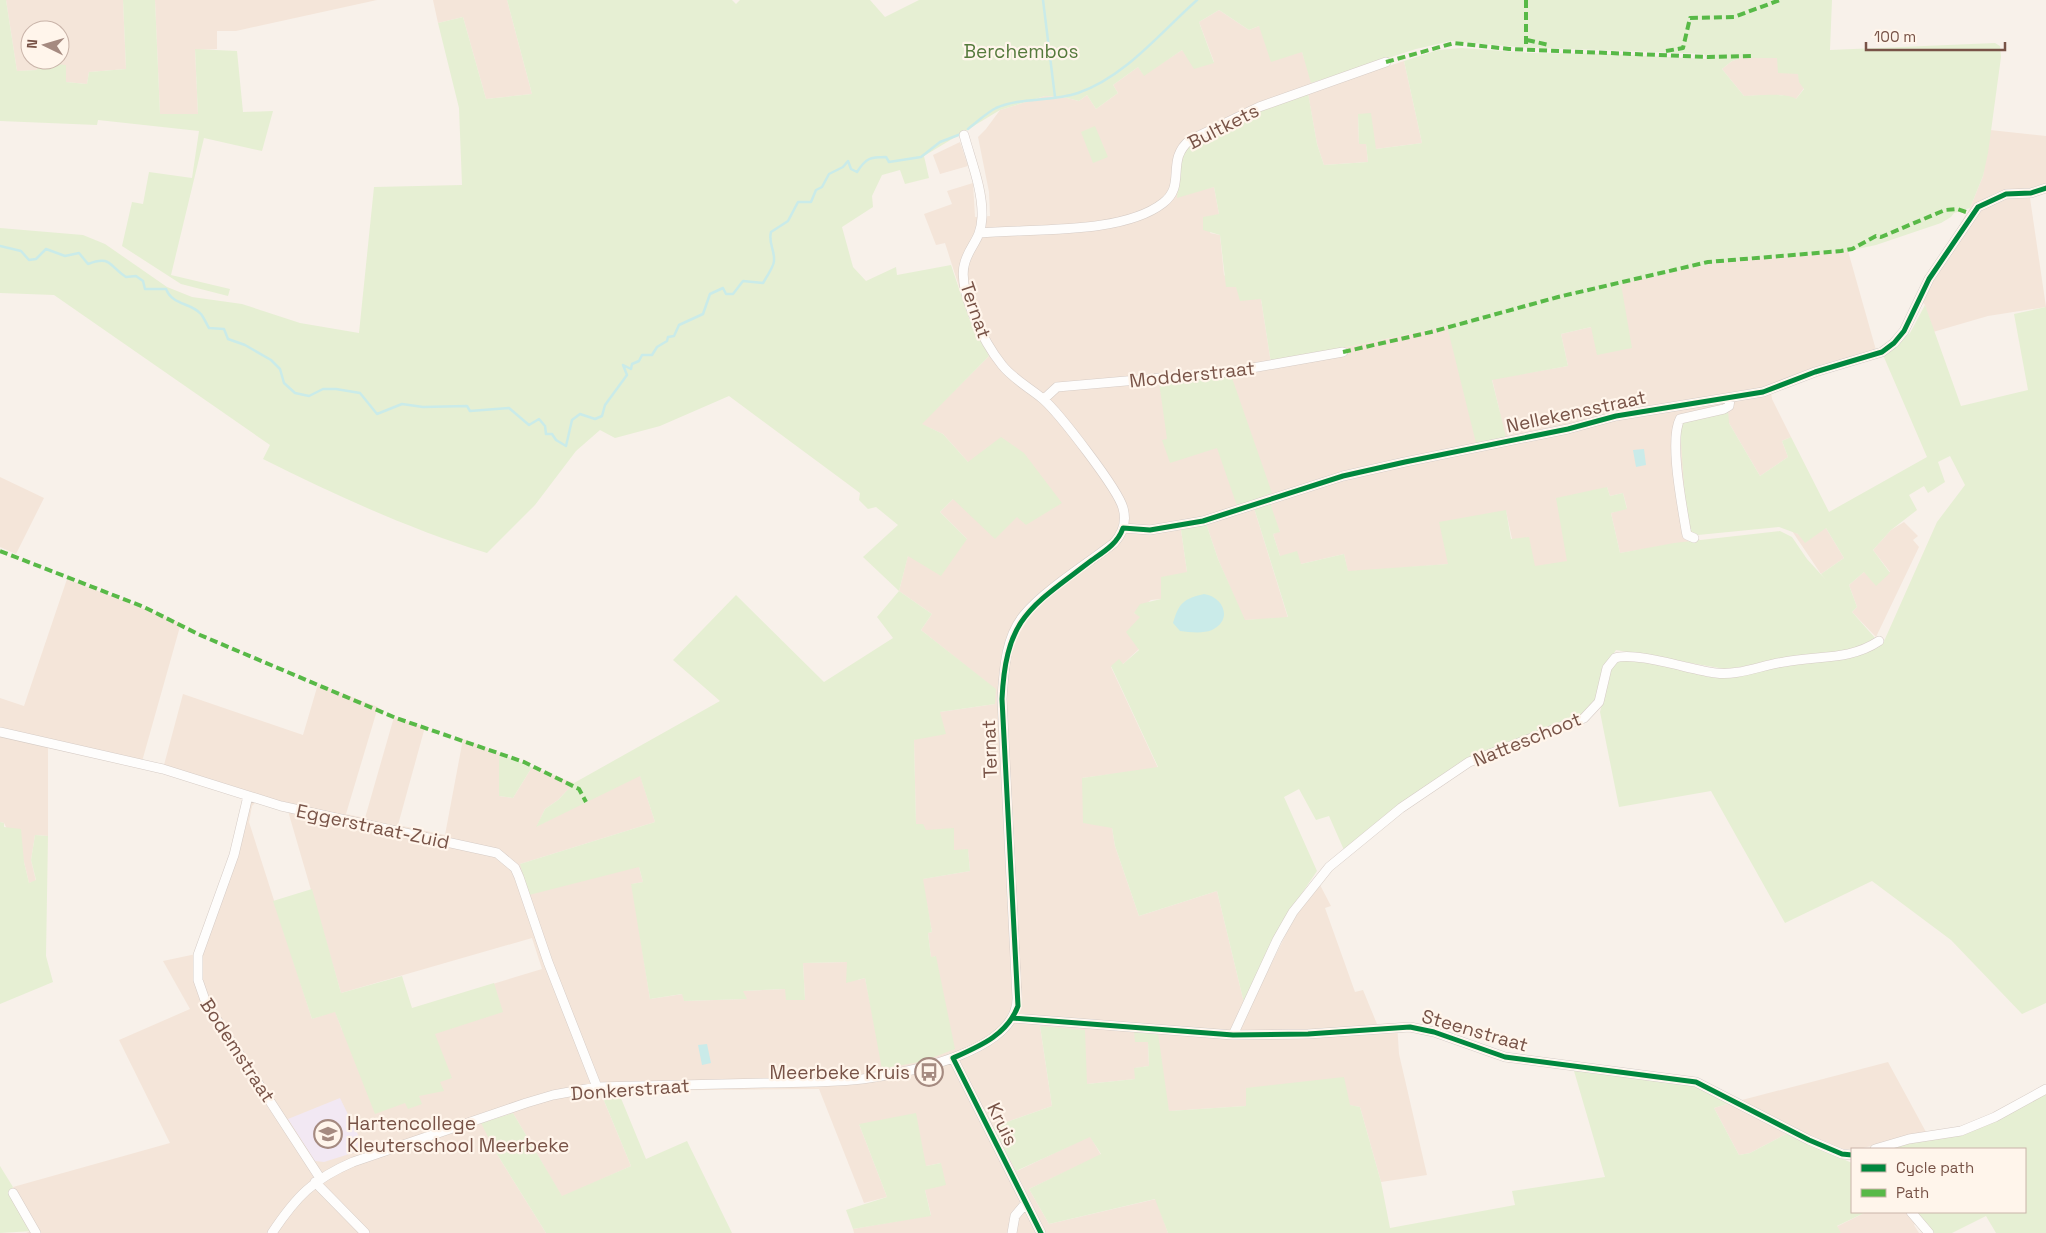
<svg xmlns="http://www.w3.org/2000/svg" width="2046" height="1233" font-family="'Space Grotesk',sans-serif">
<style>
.residential{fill:#f4e5d9}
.education{fill:#f2e8f3}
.green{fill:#e6efd3;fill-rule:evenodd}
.water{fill:#caebe9}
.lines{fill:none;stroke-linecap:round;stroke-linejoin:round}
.stream{stroke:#caebe9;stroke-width:2.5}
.minor-casing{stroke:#d6ccc6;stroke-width:10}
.minor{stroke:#fefdfc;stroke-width:9}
.quiet{stroke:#58b947;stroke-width:4;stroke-dasharray:8 4;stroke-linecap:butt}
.cycleway-casing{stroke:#fff5eb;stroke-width:8}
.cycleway{stroke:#00873e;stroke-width:5}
.labels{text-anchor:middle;stroke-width:4.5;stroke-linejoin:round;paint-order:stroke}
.park-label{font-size:19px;fill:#557a3c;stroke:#fff5eb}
.street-label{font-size:19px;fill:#785347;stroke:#fff5eb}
.poi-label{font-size:19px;fill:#785347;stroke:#fff5eb;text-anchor:end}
</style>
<rect width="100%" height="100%" fill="#f8f1ea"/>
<!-- residential -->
<path class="residential" d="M 6,0 L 123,0 L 126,69 L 89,72 L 87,84 L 66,82 L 55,64 L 55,60 L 60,60 L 60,30 L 30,30 L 30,60 L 38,60 L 37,70 L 17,71 Z
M 155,0 L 377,0 L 236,31 L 217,31 L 217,49 L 195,50 L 198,114 L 160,114 Z
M 433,0 L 507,0 L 532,94 L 486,99 L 463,17 L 438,23 Z
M 1219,10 L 1249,30 L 1259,26 L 1302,52 L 1315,90 L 1404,61 L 1422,143 L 1376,149 L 1358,114 L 1359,144 L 1366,143 L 1368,162 L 1324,165 L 1317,144 L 1308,94 L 1203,189 L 1214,187 L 1219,214 L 1210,233 L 1220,235 L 1224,275 L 1236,287 L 1261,299 L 1271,363 L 1447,326 L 1500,413 L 1492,379 L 1568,366 L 1561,334 L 1591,327 L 1621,284 L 1714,263 L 1848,251 L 1876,350 L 1791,376 L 1771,392 L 1772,399 L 1791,437 L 1782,441 L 1788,457 L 1760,476 L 1729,423 L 1694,535 L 1700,540 L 1620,553 L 1611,513 L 1627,508 L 1623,493 L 1610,496 L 1607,487 L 1567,562 L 1535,567 L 1512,539 L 1506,511 L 1449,564 L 1348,572 L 1344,554 L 1301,564 L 1280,556 L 1273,534 L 1280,531 L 1254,508 L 1288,618 L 1244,620 L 1218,559 L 1206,523 L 1181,530 L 1187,572 L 1161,599 L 1151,600 L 1134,613 L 1141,616 L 1139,649 L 1123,664 L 1111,667 L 1158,768 L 1082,778 L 1112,827 L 1115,846 L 1139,916 L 1217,891 L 1244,1003 L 1249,1009 L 1288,930 L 1305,901 L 1319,883 L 1331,906 L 1325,908 L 1355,992 L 1363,990 L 1377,1024 L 1397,1023 L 1399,1054 L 1427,1175 L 1381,1182 L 1360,1107 L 1246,1088 L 1246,1106 L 1169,1111 L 1148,1041 L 1149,1066 L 1135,1068 L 1135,1079 L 1087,1084 L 1040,1026 L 1052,1106 L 993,1127 L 1017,1171 L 1090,1136 L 1101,1155 L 1029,1189 L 1049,1224 L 1156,1199 L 1168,1233 L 854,1233 L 853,1229 L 931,1215 L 925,1190 L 941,1163 L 926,1166 L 859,1124 L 887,1197 L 864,1203 L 819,1089 L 600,1091 L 631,1166 L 562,1197 L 513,1113 L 482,1122 L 495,1151 L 546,1233 L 26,1233 L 32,1231 L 11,1192 L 13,1187 L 170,1143 L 119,1040 L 190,1009 L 163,961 L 196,954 L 236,836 L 243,799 L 256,802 L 252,806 L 249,822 L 312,1019 L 335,1011 L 342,1030 L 542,969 L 532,938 L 341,993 L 288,811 L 164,765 L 183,694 L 303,735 L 318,684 L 378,707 L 346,814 L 365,818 L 394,717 L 425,727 L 398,825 L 445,835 L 463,739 L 499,753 L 499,796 L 513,798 L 532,767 L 574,783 L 558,800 L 545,809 L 537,826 L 640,775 L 655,822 L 520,864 L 639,867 L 643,882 L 632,884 L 650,999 L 683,994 L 684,1001 L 746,999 L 742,991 L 786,989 L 786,1000 L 805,1000 L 803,963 L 847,962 L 858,980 L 865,978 L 876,1032 L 936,956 L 931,958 L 928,933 L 932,932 L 922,879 L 970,871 L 968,850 L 954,850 L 916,824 L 914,740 L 940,712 L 995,704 L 995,689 L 921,630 L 932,614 L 899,591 L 908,555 L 967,539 L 940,512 L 953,499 L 968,462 L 943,434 L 921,424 L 989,356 L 969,318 L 945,243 L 936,245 L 924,214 L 952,204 L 947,191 L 973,183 L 975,217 L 990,216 L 989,192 L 978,137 L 986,129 L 1000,110 L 1045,96 L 1063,97 L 1079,101 L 1087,95 L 1096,109 L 1118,93 L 1113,85 L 1138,67 L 1144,75 L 1182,50 L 1214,62 L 1199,22 Z
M 1742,58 L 1777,58 L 1798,74 L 1804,88 L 1796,99 L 1781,95 L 1744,96 L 1722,69 L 1732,61 Z
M 1990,130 L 2046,136 L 2046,183 L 2035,188 L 1998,192 L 1978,202 L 1982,210 L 2007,199 L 2030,198 L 2046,307 L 1988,316 L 1933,332 L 1925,305 L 1917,295 L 1970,208 L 1983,176 Z
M 960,142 L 968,166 L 940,174 L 933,155 Z
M 0,477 L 44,498 L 16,554 L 0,547 Z
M 1904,522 L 1918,536 L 1913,540 L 1919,547 L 1876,637 L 1852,612 L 1857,607 L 1849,585 L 1864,572 L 1890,572 L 1873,550 L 1891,530 Z
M 1826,528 L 1844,558 L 1821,574 L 1792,531 L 1798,534 Z
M 67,579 L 181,623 L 141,765 L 48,745 L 48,836 L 35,835 L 31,860 L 36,881 L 29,883 L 24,862 L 4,823 L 0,822 L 0,698 L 24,706 Z
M 1888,1062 L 1926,1132 L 1859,1149 L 1842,1149 L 1792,1128 L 1742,1100 Z
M 1730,1103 L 1786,1134 L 1750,1153 L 1739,1155 L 1714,1108 Z
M 1866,1212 L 1906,1212 L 1917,1222 L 1914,1225 L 1919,1233 L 1841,1233 L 1836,1227 Z"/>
<!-- education -->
<path class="education" d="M 340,1098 L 365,1149 L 324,1162 L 315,1161 L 288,1119 Z"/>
<!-- green -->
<path class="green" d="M 0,0 L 6,0 L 17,71 L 37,70 L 38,60 L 55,60 L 55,64 L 66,65 L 66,82 L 87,84 L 89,72 L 126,69 L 123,0 L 155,0 L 160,114 L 198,114 L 195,49 L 237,51 L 243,112 L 273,111 L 262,151 L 204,138 L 171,275 L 230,289 L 228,296 L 181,284 L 122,246 L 132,202 L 143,204 L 149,172 L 192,178 L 199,131 L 98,120 L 97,125 L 0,121 Z
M 507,0 L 732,0 L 736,4 L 740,0 L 870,0 L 885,17 L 919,0 L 1832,0 L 1830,50 L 1995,43 L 2000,46 L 2001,57 L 1988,153 L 1983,176 L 1970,208 L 1954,213 L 1951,217 L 1941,223 L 1876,245 L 1848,251 L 1714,263 L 1621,284 L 1632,348 L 1597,355 L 1591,327 L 1561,334 L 1568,366 L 1492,380 L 1506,437 L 1476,443 L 1447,326 L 1271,363 L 1261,299 L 1240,301 L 1236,287 L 1226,287 L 1220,235 L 1203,230 L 1203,217 L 1219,214 L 1214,187 L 1177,198 C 1179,187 1177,164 1181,156 C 1194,131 1280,103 1308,93 L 1317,144 L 1324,165 L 1368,162 L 1366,144 L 1359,144 L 1358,114 L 1371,113 L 1376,149 L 1422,143 L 1404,61 L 1438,50 L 1461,48 L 1532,53 L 1608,54 L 1707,59 L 1704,54 L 1517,47 L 1451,41 L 1416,49 L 1311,83 L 1302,52 L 1271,62 L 1259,26 L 1249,30 L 1219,10 L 1199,22 L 1214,63 L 1194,69 L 1182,50 L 1144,76 L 1138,67 L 1113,85 L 1118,93 L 1096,109 L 1087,95 L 1079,101 L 1063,97 L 1045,96 L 1000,110 L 924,156 L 929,178 L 905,184 L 900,170 L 882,175 L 872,196 L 873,207 L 842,227 L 853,267 L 866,281 L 896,267 L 897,275 L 951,265 L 969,318 L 989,356 L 922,424 L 943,434 L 968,462 L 1001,437 L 1024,453 L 1062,503 L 1026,525 L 1017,517 L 995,539 L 953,499 L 940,512 L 967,539 L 941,576 L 908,556 L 899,591 L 932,614 L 921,630 L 996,689 L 995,704 L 940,712 L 946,734 L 914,740 L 916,824 L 923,824 L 926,830 L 954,828 L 954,850 L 968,849 L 970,871 L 923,879 L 932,932 L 928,933 L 931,957 L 936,956 L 955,1049 L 924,1061 L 882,1069 L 865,978 L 846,983 L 847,962 L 803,963 L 805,1000 L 786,1000 L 785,989 L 743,991 L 747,999 L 684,1001 L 682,994 L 650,999 L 631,884 L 643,882 L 639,867 L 529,895 L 520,864 L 655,822 L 640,776 L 536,827 L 545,809 L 558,800 L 574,783 L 720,701 L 673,660 L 736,595 L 824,682 L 893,638 L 877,617 L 899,591 L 863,557 L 898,525 L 876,507 L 868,509 L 859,500 L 860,493 L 729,396 L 660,426 L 615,438 L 600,430 L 576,451 L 535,505 L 487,553 C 409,529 335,495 263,459 L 270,445 L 54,295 L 0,293 L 0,228 L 83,235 L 105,244 L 167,287 L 192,297 L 242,304 L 300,323 L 359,333 L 374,187 L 462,185 L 459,108 L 438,23 L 463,17 L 486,99 L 532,94 ZM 1742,58 L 1777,58 L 1778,73 L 1798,74 L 1799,82 L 1804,89 L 1796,99 C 1787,92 1756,96 1744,96 L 1722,69 L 1732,61 Z
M 1095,126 L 1108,157 L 1093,163 L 1081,132 Z
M 1925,305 L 1961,406 L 2028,390 L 2014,314 L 2046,307 L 2046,1003 L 2022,1014 L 1951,940 L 1872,881 L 1785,923 L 1711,791 L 1619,807 L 1600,712 L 1612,667 L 1621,660 L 1627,658 L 1698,673 L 1869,651 L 1879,646 L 1885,639 L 1937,522 L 1965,485 L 1950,456 L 1938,462 L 1945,482 L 1928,493 L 1924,486 L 1909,495 L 1917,510 L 1891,530 L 1873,550 L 1890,573 L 1876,586 L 1864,572 L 1849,585 L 1857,607 L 1852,612 L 1876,639 L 1845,653 L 1725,669 L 1616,650 L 1606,665 L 1599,698 L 1584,715 L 1481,753 L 1344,850 L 1329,816 L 1316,820 L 1299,789 L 1284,797 L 1317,871 C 1287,914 1265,955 1244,1003 L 1217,891 L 1139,916 L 1115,846 L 1112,828 L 1083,823 L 1082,778 L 1158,767 L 1111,666 L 1119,659 L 1123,664 L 1139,650 L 1126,632 L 1140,617 L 1134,613 L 1140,604 L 1161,599 L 1161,577 L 1187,572 L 1181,530 L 1206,523 L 1218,559 L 1245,620 L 1288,617 L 1254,508 L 1270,503 L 1280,532 L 1273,534 L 1280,556 L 1297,551 L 1301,564 L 1344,554 L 1348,571 L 1448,564 L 1439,522 L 1506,510 L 1511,539 L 1529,537 L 1535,566 L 1567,561 L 1556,498 L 1607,487 L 1610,496 L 1623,493 L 1627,509 L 1611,513 L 1620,553 L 1674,543 L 1780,531 L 1792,537 L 1807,559 L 1826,580 L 1821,574 L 1844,558 L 1826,528 L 1805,543 L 1798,534 L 1779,527 L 1698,535 L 1687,529 L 1680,428 L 1685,420 L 1728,410 L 1729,423 L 1760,476 L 1788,457 L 1782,441 L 1791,437 L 1829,512 L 1927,457 L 1883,355 L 1910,333 Z
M 1231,375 L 1272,493 L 1237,506 L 1217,448 L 1170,463 L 1162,440 L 1167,439 L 1159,382 Z
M 499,753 L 532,767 L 513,798 L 499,796 Z
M 0,822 L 4,823 L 4,827 L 21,829 L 24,862 L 29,883 L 36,880 L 31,860 L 35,835 L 48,836 L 46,956 L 53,982 L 0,1004 Z
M 312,889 L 341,993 L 402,976 L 412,1008 L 494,983 L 503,1012 L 435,1034 L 452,1078 L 440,1082 L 444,1091 L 419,1096 L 422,1104 L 408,1109 L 405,1103 L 375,1114 L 335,1012 L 312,1019 L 273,901 Z
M 1040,1026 L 1085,1030 L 1087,1084 L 1135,1079 L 1134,1068 L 1149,1066 L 1148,1042 L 1135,1042 L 1134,1031 L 1158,1033 L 1169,1111 L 1246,1106 L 1246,1088 L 1344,1077 L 1350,1105 L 1360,1107 L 1381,1182 L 1390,1228 L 1515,1205 L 1512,1191 L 1605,1177 L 1574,1071 L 1642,1077 L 1695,1086 L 1730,1103 L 1714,1108 L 1739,1155 L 1750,1153 L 1786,1134 L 1852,1163 L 1852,1212 L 1866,1212 L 1837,1226 L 1841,1233 L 1168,1233 L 1155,1199 L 1049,1224 L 1029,1189 L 1101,1154 L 1090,1137 L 1016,1171 L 993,1127 L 1052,1106 Z
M 600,1091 L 618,1091 L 646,1159 L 687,1141 L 732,1233 L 546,1233 L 495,1151 L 481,1123 L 513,1113 L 562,1196 L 631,1166 Z
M 2046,1092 L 2046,1233 L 1996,1233 L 1986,1216 L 1952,1233 L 1933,1233 L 1916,1212 L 2025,1212 L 2025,1149 L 1891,1149 L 1910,1143 L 1963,1134 Z
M 916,1113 L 926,1166 L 941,1163 L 946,1185 L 925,1190 L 931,1216 L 853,1229 L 846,1210 L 887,1197 L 859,1124 Z
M 0,1166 L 13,1187 L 11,1192 L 33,1231 L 0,1233 Z"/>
<!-- water -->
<path class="water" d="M 1644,449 L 1646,465 L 1636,467 L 1633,450 Z
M 1204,594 C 1224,597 1233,620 1212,630 C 1202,634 1190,632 1180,631 L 1173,623 C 1179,603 1183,599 1204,594 Z
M 707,1044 L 711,1063 L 702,1065 L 698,1045 Z"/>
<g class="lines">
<!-- stream -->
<path class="stream" d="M 1043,0 L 1055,97
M 968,129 C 977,122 986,113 996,108 C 1021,97 1051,102 1078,93 C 1125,77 1161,32 1197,0
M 0,246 L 21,251 L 29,260 L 36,259 L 46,249 L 65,256 L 79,253 L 88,264 C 111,255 109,266 126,277 L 136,276 L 143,281 L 145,289 L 166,289 C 173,306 190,302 201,314 C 204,318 206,323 209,328 L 224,329 L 228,339 L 245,345 L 271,360 L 280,369 L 284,383 L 295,393 L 309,396 L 323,389 L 336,389 L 360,393 L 377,414 L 402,404 L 423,407 L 467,406 L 470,411 L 509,408 L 529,425 L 539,419 L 545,426 L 546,434 L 552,434 L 556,440 L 566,446 L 572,420 L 580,414 L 595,419 L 602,416 L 605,405 L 627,375 L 623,365 L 631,369 L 632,364 L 639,361 L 642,355 L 652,355 L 657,347 L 667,341 L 668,337 L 674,336 L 679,325 L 703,314 L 710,294 L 723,288 L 726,294 L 733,294 L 743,281 L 763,283 C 766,278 774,266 774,261 C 775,250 768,243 771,232 L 788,221 L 798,202 L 811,202 L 816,190 L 822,187 L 829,174 L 843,167 L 848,161 L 851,169 L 857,172 C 866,158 870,157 886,157 L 889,162 L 921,157 L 940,142 L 961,134"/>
<defs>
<path id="minor" d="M 980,233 C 1031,228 1122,235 1163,203 C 1187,185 1165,160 1190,140 L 1259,107 L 1386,62
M 1044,399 L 1057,387 L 1229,372 L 1343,352
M 1123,528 L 1150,530 L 1203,521 L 1343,476 L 1405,462 L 1568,429 L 1616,416 L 1763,392 L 1815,372 L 1882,352 L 1894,343 L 1904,331 L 1929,279 L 1978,207 L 2006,194 L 2031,193 L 2046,188
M 1694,538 L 1687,535 L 1686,530 C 1682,505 1669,440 1680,419 L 1724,409 L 1729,406 L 1730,399
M 0,732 L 163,769 L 281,806 L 497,853 L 515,868 L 519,877 L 548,962 L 597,1087
M 248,796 L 234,855 L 198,955 L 198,980 L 206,1003 L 320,1178
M 1013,1018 L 1233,1035 L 1308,1034 L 1410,1027 L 1434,1032 L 1505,1057 L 1696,1082 L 1809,1140 L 1842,1154 L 1852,1155
M 1233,1035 L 1277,940 L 1293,912 L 1329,867 L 1401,808 L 1469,762 L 1584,718 L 1599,702 L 1607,668 L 1615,658 C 1635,651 1691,670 1716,673 C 1738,676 1762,665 1784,662 C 1817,655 1849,661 1879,641
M 953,1058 L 1041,1233
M 1875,1149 L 1909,1139 L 1961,1131 L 1995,1117 L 2046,1089
M 315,1182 L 365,1233
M 13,1193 L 36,1233
M 1911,1212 L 1929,1233
M 272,1233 C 296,1197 313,1179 353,1162 L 526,1103 L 553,1095 L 597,1087 C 653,1086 710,1084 767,1083 C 801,1082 835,1083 869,1078 C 910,1072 1019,1051 1017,997 L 1002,699 C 1004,671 1005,638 1024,615 C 1045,590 1087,564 1114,543 C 1123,533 1127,522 1123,508 C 1118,489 1059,413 1043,399 C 1030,388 1013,379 1002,365 C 985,344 956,289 965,262 C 971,243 981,240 982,217 C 983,190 971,161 964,135
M 1012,1233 L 1015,1216 L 1025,1204"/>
</defs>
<!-- minor casing -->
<use href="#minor" class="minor-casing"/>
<!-- minor -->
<use href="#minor" class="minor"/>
<!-- quiet -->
<path class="quiet" d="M 1526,0 L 1526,45
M 1527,40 L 1549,45
M 1666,51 L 1683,48 L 1690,18 L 1734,17 L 1780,0
M 1386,62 L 1454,43 L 1509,49 L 1708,57 L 1751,56
M 1343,352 L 1431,332 L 1558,297 L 1708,262 L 1841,251 L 1852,249 L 1876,236 L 1881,237 L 1945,210 L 1957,209 L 1972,214
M 0,551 L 144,607 L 200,635 L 396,718 L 524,762 L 579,789 L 586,802"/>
<defs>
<path id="cycleway" d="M 1013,1018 L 1233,1035 L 1308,1034 L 1410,1027 L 1434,1032 L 1505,1057 L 1696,1082 L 1809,1140 L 1842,1154 L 1852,1155
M 1041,1233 L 953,1058 C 980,1046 1007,1035 1018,1006 L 1002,699 C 1006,616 1031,607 1092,560 C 1105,551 1118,543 1123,528 L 1150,530 L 1203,521 L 1343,476 L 1405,462 L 1568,429 L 1616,416 L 1763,392 L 1815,372 L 1882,352 L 1894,343 L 1904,331 L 1929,279 L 1978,207 L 2006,194 L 2031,193 L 2046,188"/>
</defs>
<!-- cycleway casing -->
<use href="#cycleway" class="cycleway-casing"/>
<!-- cycleway -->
<use href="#cycleway" class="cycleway"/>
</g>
<!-- icons -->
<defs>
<symbol id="bus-ring" viewBox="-11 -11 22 22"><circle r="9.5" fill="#fff5eb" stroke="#a58a80" stroke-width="1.5"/><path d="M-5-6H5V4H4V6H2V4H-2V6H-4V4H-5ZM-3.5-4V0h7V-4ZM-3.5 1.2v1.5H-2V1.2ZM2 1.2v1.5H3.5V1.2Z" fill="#a58a80"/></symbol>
<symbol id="school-ring" viewBox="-11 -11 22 22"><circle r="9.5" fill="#fff5eb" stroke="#a58a80" stroke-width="1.5"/><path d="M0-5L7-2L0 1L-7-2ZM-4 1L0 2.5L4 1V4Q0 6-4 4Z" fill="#a58a80"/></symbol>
</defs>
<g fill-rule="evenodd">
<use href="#bus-ring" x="913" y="1056" width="32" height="32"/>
<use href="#school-ring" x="312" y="1118" width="32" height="32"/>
</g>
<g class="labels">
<!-- park labels -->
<g class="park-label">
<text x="1021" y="58">Berchembos</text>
</g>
<!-- street labels -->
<g class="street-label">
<text transform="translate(1223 126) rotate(-27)" y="7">Bultkets</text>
<text transform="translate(976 310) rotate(71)" y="7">Ternat</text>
<text transform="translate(1192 374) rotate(-6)" y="7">Modderstraat</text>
<text transform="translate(1576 411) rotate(-12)" y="7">Nellekensstraat</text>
<text transform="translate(1527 739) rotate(-22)" y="7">Natteschoot</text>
<text transform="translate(989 749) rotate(-92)" y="7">Ternat</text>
<text transform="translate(373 826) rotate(12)" y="7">Eggerstraat-Zuid</text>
<text transform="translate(1475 1030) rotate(16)" y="7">Steenstraat</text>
<text transform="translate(238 1050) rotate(57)" y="7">Bodemstraat</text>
<text transform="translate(630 1089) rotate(-4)" y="7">Donkerstraat</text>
<text transform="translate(1003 1124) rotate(64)" y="7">Kruis</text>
</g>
<!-- poi labels -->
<g class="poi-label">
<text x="910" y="1079">Meerbeke Kruis</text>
<text x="347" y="1130" text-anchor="start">Hartencollege<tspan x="347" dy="22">Kleuterschool Meerbeke</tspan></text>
</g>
</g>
<!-- legend -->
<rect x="1851" y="1148" width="175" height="65" fill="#fff5eb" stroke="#c9b4a9"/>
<rect x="1861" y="1164" width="25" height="8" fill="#00873e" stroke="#c9b4a9"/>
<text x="1896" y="1173" font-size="15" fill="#785347">Cycle path</text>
<rect x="1861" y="1189" width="25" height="8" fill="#58b947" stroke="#c9b4a9"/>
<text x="1896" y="1198" font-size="15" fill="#785347">Path</text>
<!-- north arrow -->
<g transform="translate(45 45) rotate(275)"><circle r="24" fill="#fff5eb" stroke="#c9b4a9"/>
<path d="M0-4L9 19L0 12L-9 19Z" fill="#a58a80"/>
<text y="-8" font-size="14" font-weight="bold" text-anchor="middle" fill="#785347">N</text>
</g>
<!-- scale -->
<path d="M1866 42v8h139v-8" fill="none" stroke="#785347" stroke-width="2.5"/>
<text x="1874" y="42" font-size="15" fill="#785347" stroke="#fff5eb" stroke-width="4" paint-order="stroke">100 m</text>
</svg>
